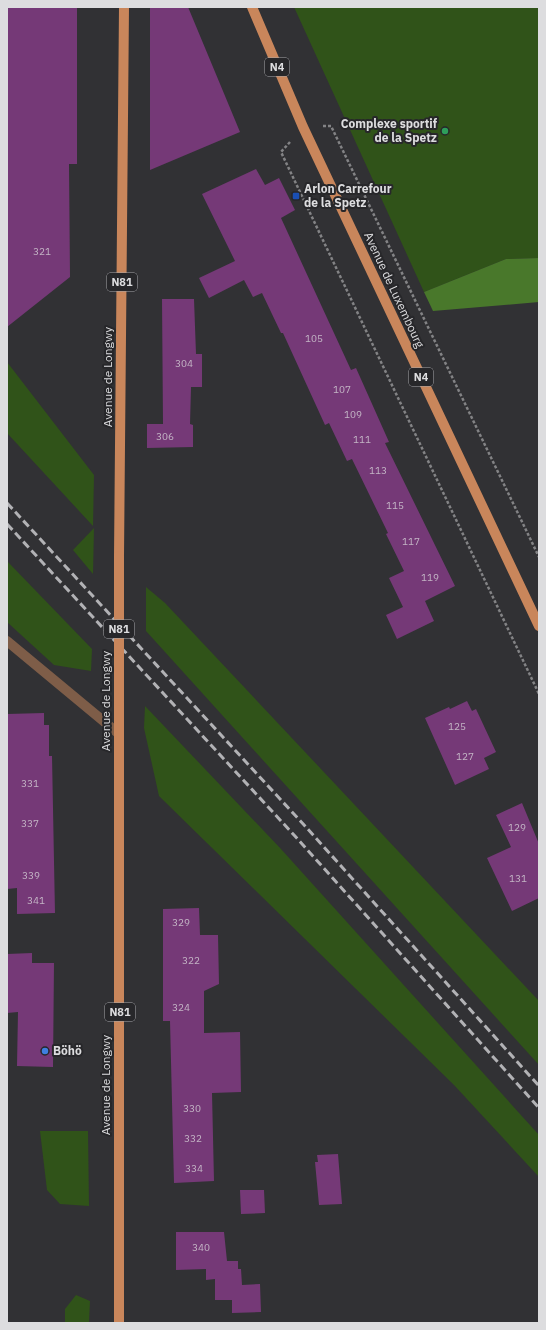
<svg xmlns="http://www.w3.org/2000/svg" width="546" height="1330" font-family="'IBM Plex Sans',sans-serif">
<style>
.green{fill:#305319}
.forest{fill:#49782b}
.building{fill:#753977}
.lines{fill:none;stroke-linecap:round;stroke-linejoin:round}
.path{stroke:#838385;stroke-width:2.5;stroke-dasharray:3 2;stroke-linecap:butt}
.lane{stroke:#7e5d48;stroke-width:10}
.primary{stroke:#c9865b;stroke-width:10}
.rail{stroke:#b2b2b5;stroke-width:3;stroke-dasharray:8 4;stroke-linecap:butt}
.primary-bridge{stroke:#c9865b;stroke-width:10}
.leisure-dot{fill:#2e9e5b;stroke:#27272a;stroke-width:1.5}
.transit-dot{fill:#1a4fb4;stroke:#27272a;stroke-width:1.5}
.shop-dot{fill:#3f7fe0;stroke:#27272a;stroke-width:1.5}
.labels{text-anchor:middle;stroke-width:4;stroke-linejoin:round;paint-order:stroke}
.number-label{font-size:10px;fill:#c3b4c5}
.shield{fill:#27272a;stroke:#a6a6a9;stroke-width:1}
.shield-label{font-size:11px;font-weight:bold;fill:#dddddf}
.poi-label{font-size:12px;font-weight:bold;fill:#dddddf;stroke:#27272a;text-anchor:start}
.street-label{font-size:12px;fill:#dddddf;stroke:#27272a}
</style>
<rect width="100%" height="100%" fill="#313134"/>
<!-- green -->
<path class="green" d="M 294,7 L 539,7 L 539,258 L 506,259 L 424,292 Z
M 7,362 L 94,475 L 93,526 L 7,433 Z
M 94,528 L 93,574 L 73,550 Z
M 7,561 L 92,649 L 91,671 L 54,665 L 7,622 Z
M 146,587 L 165,603 L 539,1001 L 539,1065 L 146,631 Z
M 145,706 L 281,849 L 539,1135 L 539,1177 L 454,1085 L 159,796 L 144,728 Z
M 40,1131 L 88,1131 L 89,1206 L 60,1204 L 47,1190 Z
M 76,1295 L 90,1301 L 89,1323 L 65,1323 L 65,1309 Z"/>
<!-- forest -->
<path class="forest" d="M 539,258 L 539,302 L 433,311 L 424,292 L 506,259 Z"/>
<!-- building -->
<path class="building" d="M 7,7 L 77,7 L 77,164 L 69,164 L 70,277 L 7,327 Z
M 150,7 L 188,7 L 240,132 L 150,170 Z
M 256,169 L 265,185 L 279,178 L 295,210 L 281,218 L 351,370 L 356,368 L 389,442 L 385,443 L 455,586 L 425,601 L 434,621 L 397,639 L 386,615 L 403,607 L 389,578 L 404,571 L 386,534 L 388,533 L 352,459 L 347,461 L 329,423 L 325,425 L 283,333 L 281,333 L 262,293 L 253,297 L 244,280 L 209,298 L 199,278 L 235,261 L 202,194 Z
M 162,299 L 194,299 L 196,354 L 202,354 L 202,387 L 191,387 L 190,424 L 193,425 L 193,447 L 147,448 L 147,424 L 163,424 Z
M 467,701 L 472,711 L 476,709 L 496,752 L 484,758 L 489,769 L 455,785 L 425,718 L 449,707 L 450,709 Z
M 44,713 L 44,725 L 49,725 L 49,756 L 52,756 L 55,913 L 17,914 L 17,888 L 7,889 L 7,714 Z
M 522,803 L 539,844 L 539,898 L 512,911 L 487,858 L 511,847 L 496,815 Z
M 199,908 L 200,935 L 218,935 L 219,984 L 204,991 L 204,1033 L 240,1032 L 241,1092 L 212,1093 L 214,1181 L 174,1183 L 170,1021 L 163,1021 L 163,909 Z
M 32,953 L 32,963 L 54,963 L 53,1067 L 17,1066 L 18,1012 L 7,1013 L 7,954 Z
M 338,1154 L 342,1204 L 319,1205 L 315,1162 L 318,1162 L 317,1155 Z
M 240,1190 L 264,1190 L 265,1213 L 241,1214 Z
M 176,1232 L 224,1232 L 227,1261 L 238,1261 L 238,1269 L 241,1269 L 242,1285 L 260,1284 L 261,1312 L 232,1313 L 232,1300 L 215,1300 L 215,1279 L 206,1280 L 206,1269 L 176,1270 Z"/>
<g class="lines">
<!-- path -->
<path class="path" d="M 323,126 L 331,126 L 539,557
M 290,142 L 281,152 L 539,694"/>
<!-- lane -->
<path class="lane" d="M 7,641 L 119,734"/>
<!-- primary -->
<path class="primary" d="M 252,7 L 303,127 L 539,626
M 119,556 L 124,7
M 119,701 L 119,1323"/>
<!-- rail -->
<path class="rail" d="M 7,503 L 305,826 L 539,1086
M 7,524 L 294,835 L 539,1108"/>
<!-- primary-bridge -->
<path class="primary-bridge" d="M 119,701 L 119,556"/>
</g>
<!-- markers -->
<circle class="leisure-dot" cx="445" cy="131" r="4"/>
<rect class="transit-dot" x="292" y="192" width="8" height="8" rx="2"/>
<circle class="shop-dot" cx="45" cy="1051" r="4"/>
<g class="labels">
<!-- number labels -->
<g class="number-label">
<text x="42" y="255">321</text>
<text x="314" y="342">105</text>
<text x="184" y="367">304</text>
<text x="342" y="393">107</text>
<text x="353" y="418">109</text>
<text x="165" y="440">306</text>
<text x="362" y="443">111</text>
<text x="378" y="474">113</text>
<text x="395" y="509">115</text>
<text x="411" y="545">117</text>
<text x="430" y="581">119</text>
<text x="457" y="730">125</text>
<text x="465" y="760">127</text>
<text x="30" y="787">331</text>
<text x="30" y="827">337</text>
<text x="517" y="831">129</text>
<text x="31" y="879">339</text>
<text x="518" y="882">131</text>
<text x="36" y="904">341</text>
<text x="181" y="926">329</text>
<text x="191" y="964">322</text>
<text x="181" y="1011">324</text>
<text x="192" y="1112">330</text>
<text x="193" y="1142">332</text>
<text x="194" y="1172">334</text>
<text x="201" y="1251">340</text>
</g>
<!-- shield labels -->
<g class="shield">
<rect x="265" y="58" width="24" height="18" rx="3"/>
<rect x="107" y="273" width="30" height="18" rx="3"/>
<rect x="409" y="368" width="24" height="18" rx="3"/>
<rect x="104" y="620" width="30" height="18" rx="3"/>
<rect x="105" y="1003" width="30" height="18" rx="3"/>
</g>
<g class="shield-label">
<text x="277" y="71">N4</text>
<text x="122" y="286">N81</text>
<text x="421" y="381">N4</text>
<text x="119" y="633">N81</text>
<text x="120" y="1016">N81</text>
</g>
<!-- poi labels -->
<g class="poi-label">
<text x="437" y="128" text-anchor="end">Complexe sportif<tspan x="437" dy="14">de la Spetz</tspan></text>
<text x="304" y="193">Arlon Carrefour<tspan x="304" dy="14">de la Spetz</tspan></text>
<text x="53" y="1055">Böhö</text>
</g>
<!-- street labels -->
<g class="street-label">
<text transform="translate(394 290) rotate(65)" y="4">Avenue de Luxembourg</text>
<text transform="translate(108 377) rotate(-90)" y="4">Avenue de Longwy</text>
<text transform="translate(106 701) rotate(-90)" y="4">Avenue de Longwy</text>
<text transform="translate(106 1085) rotate(-90)" y="4">Avenue de Longwy</text>
</g>
</g>
<!-- border -->
<rect width="546" height="1330" fill="none" stroke="#dddddf" stroke-width="16"/>
</svg>
